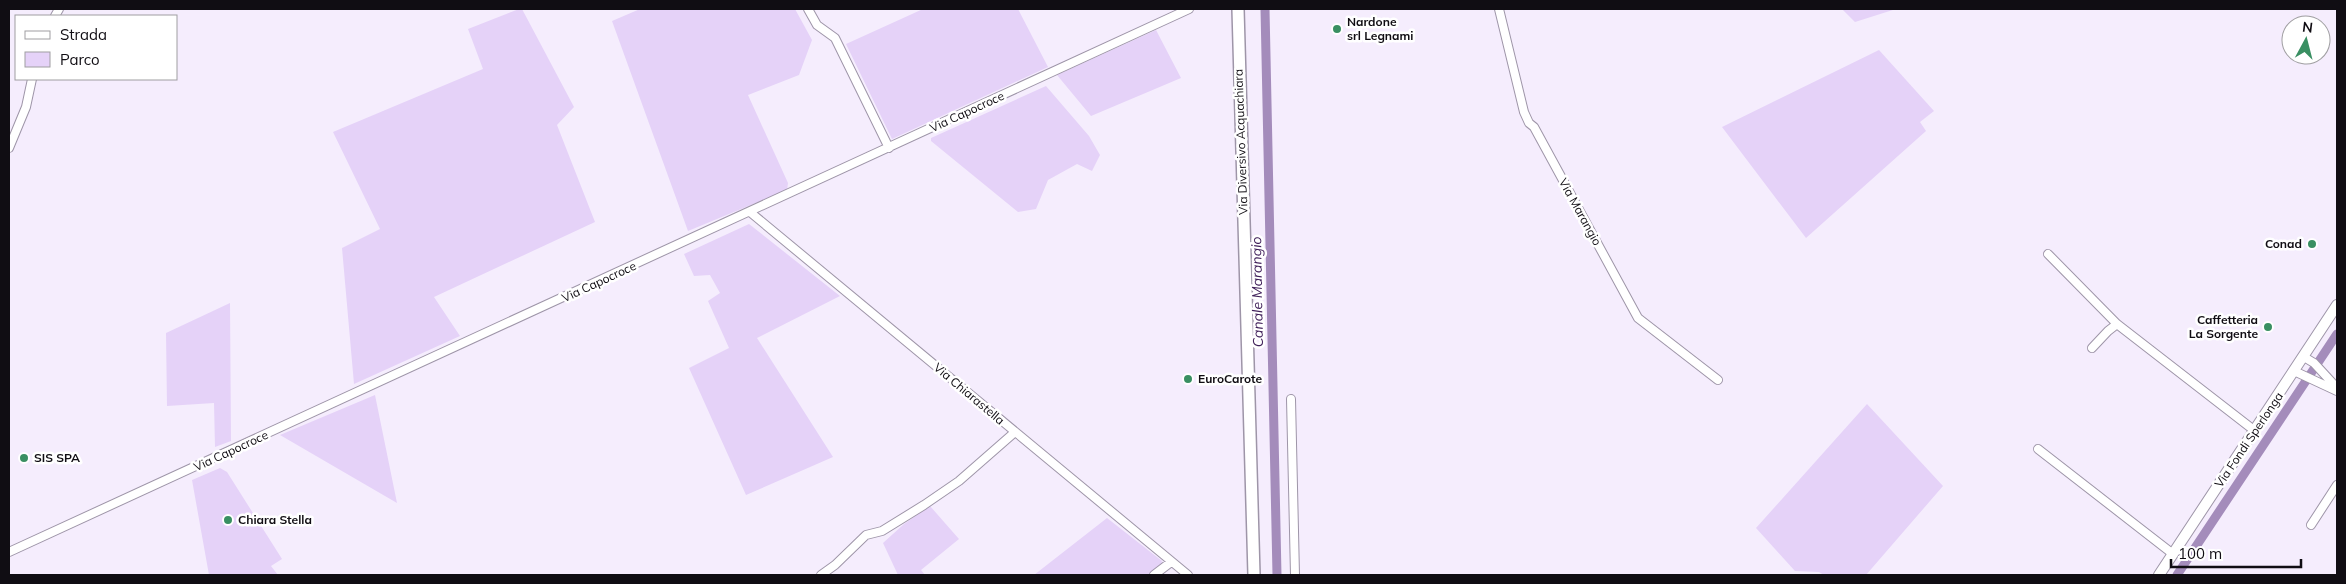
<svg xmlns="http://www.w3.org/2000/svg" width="2346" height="584" font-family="Mulish,sans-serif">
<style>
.green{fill:#e5d2f8}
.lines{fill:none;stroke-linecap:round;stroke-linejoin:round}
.canal{stroke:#a48cbb;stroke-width:9}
.minor-casing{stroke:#9e95a8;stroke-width:10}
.tertiary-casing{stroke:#9e95a8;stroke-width:12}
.secondary-casing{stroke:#9e95a8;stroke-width:14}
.minor{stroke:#fff;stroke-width:8}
.tertiary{stroke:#fff;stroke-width:10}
.secondary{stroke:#fff;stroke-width:11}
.poi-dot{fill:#398f62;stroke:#fff;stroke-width:2}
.labels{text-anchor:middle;stroke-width:5;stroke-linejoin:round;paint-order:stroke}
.poi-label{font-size:12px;font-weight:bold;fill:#100d13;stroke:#fff;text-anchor:start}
.street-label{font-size:12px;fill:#100d13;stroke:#fff}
.water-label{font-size:14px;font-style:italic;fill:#40205a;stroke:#fff}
</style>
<rect width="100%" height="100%" fill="#f5edfd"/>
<!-- green -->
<path class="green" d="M 519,9 L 522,9 L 574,107 L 557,125 L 595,222 L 434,297 L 460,336 L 354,384 L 342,248 L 380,229 L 333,132 L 483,69 L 468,29 Z
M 640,9 L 795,9 L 812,40 L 799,75 L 748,95 L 788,183 L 787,190 L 688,231 L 612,21 Z
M 923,9 L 1018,9 L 1048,67 L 892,139 L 846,44 Z
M 1842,9 L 1896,9 L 1855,22 Z
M 1156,30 L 1181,78 L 1091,116 L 1057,75 Z
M 1879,50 L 1934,111 L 1920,122 L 1926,131 L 1806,238 L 1722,127 Z
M 1046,86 L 1089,136 L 1100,155 L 1092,171 L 1077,164 L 1048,180 L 1036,209 L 1018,212 L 931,141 L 931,138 Z
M 749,224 L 840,296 L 757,338 L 833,457 L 746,495 L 689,368 L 729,348 L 708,301 L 720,293 L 710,275 L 694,276 L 684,254 Z
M 230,303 L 231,441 L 215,447 L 214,403 L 167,406 L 166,333 Z
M 375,395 L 397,503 L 280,435 Z
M 1867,404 L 1943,486 L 1866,575 L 1824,575 L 1819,572 L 1795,571 L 1756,528 Z
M 220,468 L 227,472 L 282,559 L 271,566 L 278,575 L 209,575 L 192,480 Z
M 930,506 L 959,539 L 921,570 L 925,575 L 898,575 L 883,543 L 904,524 Z
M 1107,518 L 1162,561 L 1161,566 L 1149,575 L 1034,575 Z"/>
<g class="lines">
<!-- canal -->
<path class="canal" d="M 1265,9 L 1277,575
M 2177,575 L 2337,334"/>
<defs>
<path id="minor" d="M 808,9 L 817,25 L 835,38 L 889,148
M 1499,9 L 1524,112 L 1529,123 L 1534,127 L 1638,318 L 1718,380
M 55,16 L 59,9
M 9,148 L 26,107 L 32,79
M 750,212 L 1188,575
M 2048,254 L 2117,324 L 2255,431
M 2092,348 L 2108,331 L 2117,324
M 2304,357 L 2314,363 L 2337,388
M 2294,371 L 2337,391
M 1291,399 L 1295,575
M 2038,449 L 2173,554
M 2311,525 L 2337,485
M 9,552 L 1189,9
M 821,575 L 835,565 L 866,535 L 882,531 L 924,505 L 959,481 L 1015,432
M 1154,575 L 1171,562"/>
<path id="tertiary" d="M 2159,575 L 2337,305"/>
<path id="secondary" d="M 1238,9 L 1254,575"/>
</defs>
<!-- minor casing -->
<use href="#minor" class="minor-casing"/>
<!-- tertiary casing -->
<use href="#tertiary" class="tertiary-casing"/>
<!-- secondary casing -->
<use href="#secondary" class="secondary-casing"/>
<!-- minor -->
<use href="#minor" class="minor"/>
<!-- tertiary -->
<use href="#tertiary" class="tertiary"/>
<!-- secondary -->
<use href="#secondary" class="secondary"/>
</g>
<!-- markers -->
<g class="poi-dot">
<circle cx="1337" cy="29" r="5"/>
<circle cx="2312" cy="244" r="5"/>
<circle cx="2268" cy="327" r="5"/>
<circle cx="1188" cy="379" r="5"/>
<circle cx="24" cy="458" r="5"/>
<circle cx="228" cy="520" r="5"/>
</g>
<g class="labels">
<!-- poi labels -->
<g class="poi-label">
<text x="1347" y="26">Nardone<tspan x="1347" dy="14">srl Legnami</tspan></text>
<text x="2302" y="248" text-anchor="end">Conad</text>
<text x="2258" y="324" text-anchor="end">Caffetteria<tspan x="2258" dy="14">La Sorgente</tspan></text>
<text x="1198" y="383">EuroCarote</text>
<text x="34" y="462">SIS SPA</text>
<text x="238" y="524">Chiara Stella</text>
</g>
<!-- street labels -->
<g class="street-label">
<text transform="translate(967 112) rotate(-25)" y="4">Via Capocroce</text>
<text transform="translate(1241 142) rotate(-92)" y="4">Via Diversivo Acquachiara</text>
<text transform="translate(1580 212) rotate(61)" y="4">Via Marangio</text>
<text transform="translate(599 282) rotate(-25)" y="4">Via Capocroce</text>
<text transform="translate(969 394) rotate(40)" y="4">Via Chiarastella</text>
<text transform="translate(2249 440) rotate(-56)" y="4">Via Fondi Sperlonga</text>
<text transform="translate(231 451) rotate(-25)" y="4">Via Capocroce</text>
</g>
<!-- water labels -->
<g class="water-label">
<text transform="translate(1257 292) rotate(-91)" y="5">Canale Marangio</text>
</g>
</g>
<!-- border -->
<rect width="2346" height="584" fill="none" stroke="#100d13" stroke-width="20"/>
<!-- legend -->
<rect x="15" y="15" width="162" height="65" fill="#ffffff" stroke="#9f9ea1"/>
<rect x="25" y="31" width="25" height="8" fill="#ffffff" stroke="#9f9ea1"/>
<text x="60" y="40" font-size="15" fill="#100d13">Strada</text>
<rect x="25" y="52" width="25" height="15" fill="#e5d2f8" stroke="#9f9ea1"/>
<text x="60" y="65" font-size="15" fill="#100d13">Parco</text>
<!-- north arrow -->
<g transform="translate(2306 40) rotate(7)"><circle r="24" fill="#ffffff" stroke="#9f9ea1"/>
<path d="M0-4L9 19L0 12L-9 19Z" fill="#398f62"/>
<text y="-8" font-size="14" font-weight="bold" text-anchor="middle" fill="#100d13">N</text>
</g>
<!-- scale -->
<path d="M2171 559v8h130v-8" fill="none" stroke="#100d13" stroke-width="2.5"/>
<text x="2178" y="559" font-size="15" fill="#100d13" stroke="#ffffff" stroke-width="4" paint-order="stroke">100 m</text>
</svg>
